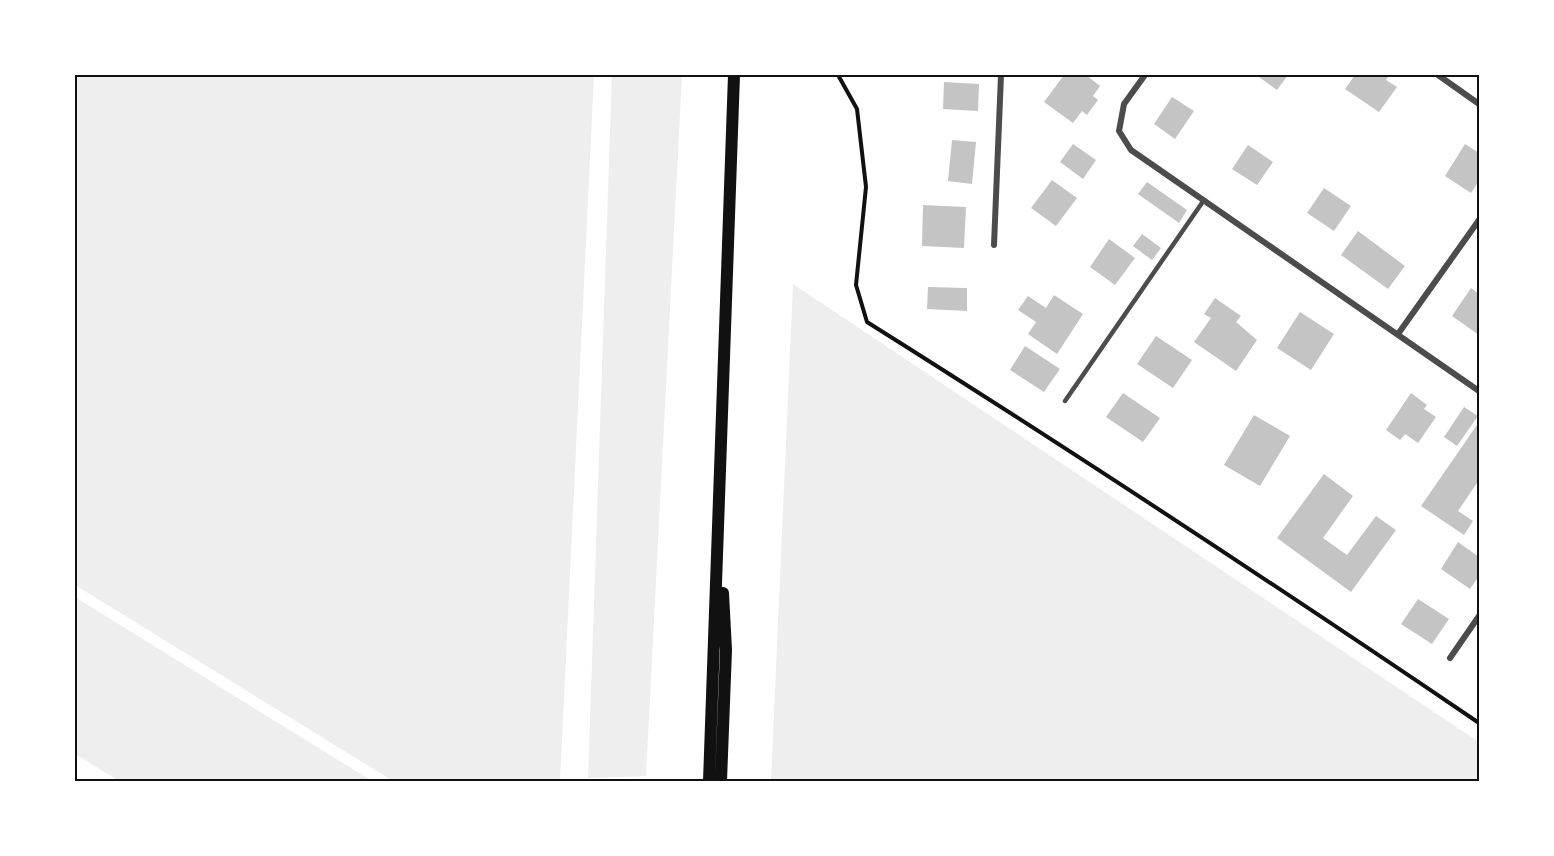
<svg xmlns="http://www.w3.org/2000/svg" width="1554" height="856" font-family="'Open Sans',sans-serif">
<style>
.green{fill:#eee}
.building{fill:#c4c4c4}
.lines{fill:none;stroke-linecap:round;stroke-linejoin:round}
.path{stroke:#111;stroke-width:4}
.service{stroke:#4c4c4c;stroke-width:4.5}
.minor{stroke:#4c4c4c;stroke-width:6}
.secondary{stroke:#111;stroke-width:12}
.neatline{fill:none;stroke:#111;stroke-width:2}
</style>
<rect width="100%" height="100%" fill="#fff"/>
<!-- green -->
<path class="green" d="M 75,75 L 594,75 L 560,781 L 393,781 L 75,585 Z
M 612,75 L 682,75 L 646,776 L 588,778 Z
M 793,284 L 1479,742 L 1479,781 L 771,781 Z
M 75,597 L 372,781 L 119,781 L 75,754 Z"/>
<!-- building -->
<path class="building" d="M 1064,75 L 1086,75 L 1100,86 L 1093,96 L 1098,100 L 1087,115 L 1082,111 L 1073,123 L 1044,102 Z
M 1260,75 L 1288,75 L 1277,90 L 1259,77 Z
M 1355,75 L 1389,75 L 1386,80 L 1397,87 L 1379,112 L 1345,89 Z
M 944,82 L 979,84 L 978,111 L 943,109 Z
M 1172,97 L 1194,111 L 1175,139 L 1154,124 Z
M 952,140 L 976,142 L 972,184 L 948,181 Z
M 1073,144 L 1096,160 L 1083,179 L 1060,162 Z
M 1465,144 L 1479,153 L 1479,181 L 1471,193 L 1445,176 Z
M 1248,145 L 1273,162 L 1257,185 L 1232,169 Z
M 1052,180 L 1077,198 L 1056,226 L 1031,208 Z
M 1147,182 L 1187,210 L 1179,223 L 1138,194 Z
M 1324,188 L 1351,206 L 1334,231 L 1307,213 Z
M 923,205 L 966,207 L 964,248 L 922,246 Z
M 1358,231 L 1405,266 L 1388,289 L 1341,255 Z
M 1142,234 L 1161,248 L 1152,260 L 1133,246 Z
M 1109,239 L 1135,258 L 1115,285 L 1090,267 Z
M 928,287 L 967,288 L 967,311 L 927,309 Z
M 1471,288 L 1479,294 L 1479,335 L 1452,316 Z
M 1054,295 L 1083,314 L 1057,354 L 1028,334 L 1036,322 L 1018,310 L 1028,296 L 1046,308 Z
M 1215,298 L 1241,316 L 1236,322 L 1257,340 L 1236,371 L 1194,342 L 1211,318 L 1204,314 Z
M 1300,312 L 1334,334 L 1311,370 L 1277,348 Z
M 1156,336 L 1192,360 L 1173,388 L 1137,364 Z
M 1025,346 L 1060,369 L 1044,392 L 1010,370 Z
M 1123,393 L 1160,418 L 1143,442 L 1106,417 Z
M 1411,393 L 1427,405 L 1424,409 L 1436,417 L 1418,443 L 1405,434 L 1400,440 L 1386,430 Z
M 1464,407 L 1478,416 L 1457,446 L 1444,437 Z
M 1254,415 L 1290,436 L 1260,486 L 1224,465 Z
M 1479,422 L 1479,480 L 1458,511 L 1473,521 L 1464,535 L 1421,506 Z
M 1324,474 L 1353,496 L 1323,538 L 1347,555 L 1376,516 L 1396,530 L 1351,592 L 1277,538 Z
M 1458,542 L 1479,557 L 1479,576 L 1470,589 L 1441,569 Z
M 1418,599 L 1449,619 L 1432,644 L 1401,624 Z"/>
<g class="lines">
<!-- path -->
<path class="path" d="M 838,75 L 857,109 L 866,187 L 856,285 L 867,322 C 1074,452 1277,586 1479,723"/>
<!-- service -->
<path class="service" d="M 1065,401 L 1204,200"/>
<!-- minor -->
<path class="minor" d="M 1145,75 L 1124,104 L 1119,131 L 1131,150 L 1479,391
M 1438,75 L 1479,104
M 994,245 L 1001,75
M 1398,334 L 1479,220
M 1450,658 L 1479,616"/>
<!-- secondary -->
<path class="secondary" d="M 709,781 L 734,75
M 721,781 L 726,650 L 723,593"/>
</g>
<!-- border -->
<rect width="1554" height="856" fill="none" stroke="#ffffff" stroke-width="153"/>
<rect x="76" y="76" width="1402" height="704" class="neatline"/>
</svg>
